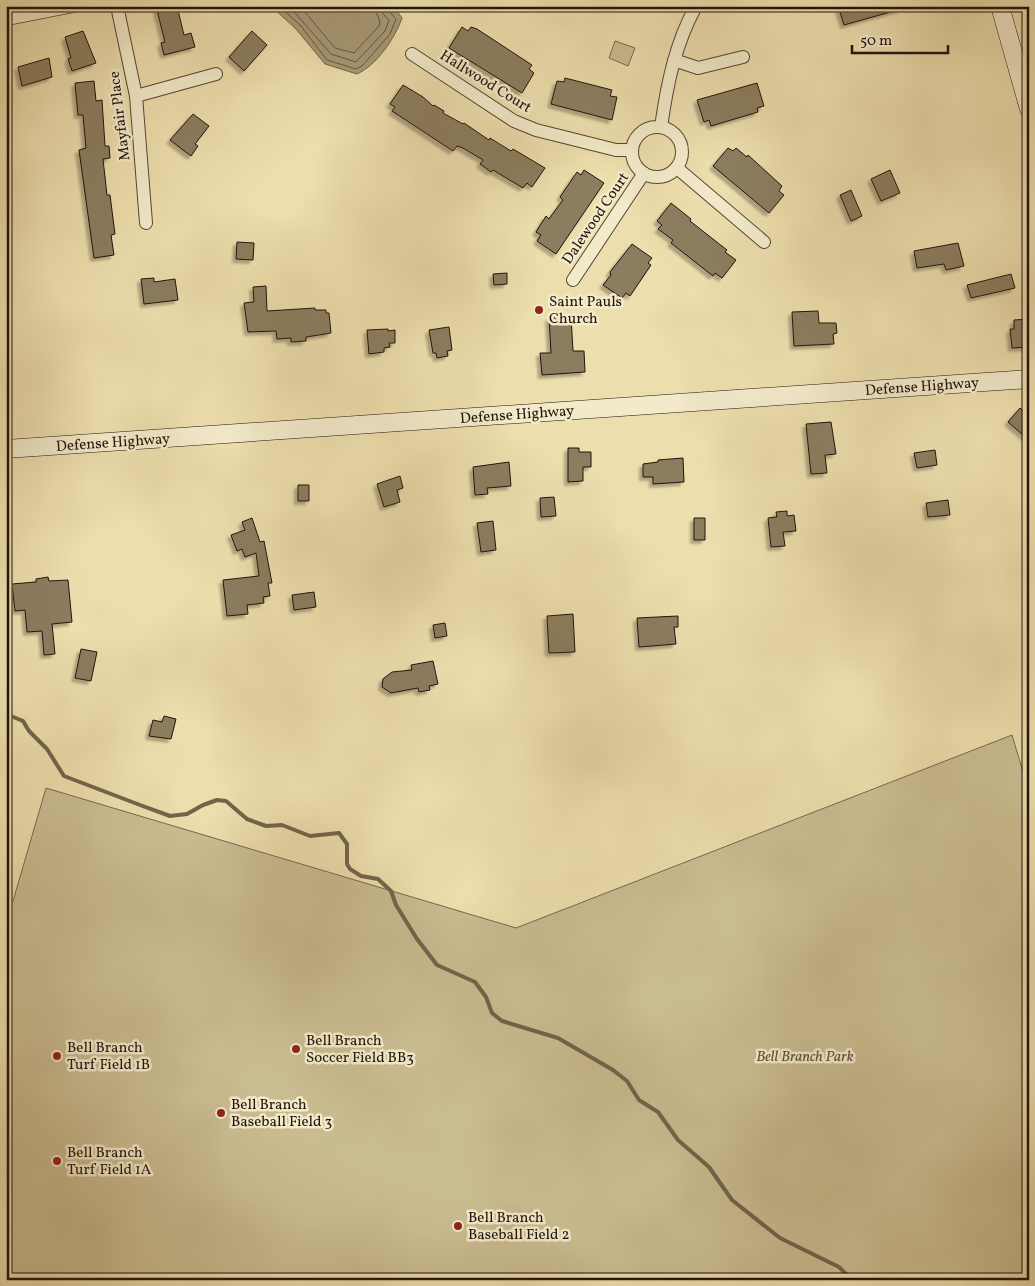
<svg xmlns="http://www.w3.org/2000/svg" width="1035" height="1286" font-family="Vollkorn,serif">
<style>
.green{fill:#cabc91;stroke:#75684e}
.water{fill:#a79976;stroke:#71644b}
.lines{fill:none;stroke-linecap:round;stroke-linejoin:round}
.shore{stroke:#645640;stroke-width:1}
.stream{stroke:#71644b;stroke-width:4}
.building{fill:#8b7d5f;stroke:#20140b;filter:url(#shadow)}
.street-casing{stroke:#534634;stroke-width:14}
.secondary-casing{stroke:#20140b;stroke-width:19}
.street{stroke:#f3eaca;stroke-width:12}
.secondary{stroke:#f3eaca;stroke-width:18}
.poi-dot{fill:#8f2418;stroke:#f3eaca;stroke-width:2}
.labels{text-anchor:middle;stroke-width:5;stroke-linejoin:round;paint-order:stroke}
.street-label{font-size:15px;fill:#20140b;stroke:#f3eaca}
.poi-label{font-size:15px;fill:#20140b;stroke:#f3eaca;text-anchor:start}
.park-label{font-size:15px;font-style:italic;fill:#5c4f3a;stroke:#f3eaca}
</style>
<defs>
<filter id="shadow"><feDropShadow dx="-3.5" dy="3.5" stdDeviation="1" flood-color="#0004"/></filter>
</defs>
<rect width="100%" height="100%" fill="#eddead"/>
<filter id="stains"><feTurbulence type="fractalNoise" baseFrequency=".004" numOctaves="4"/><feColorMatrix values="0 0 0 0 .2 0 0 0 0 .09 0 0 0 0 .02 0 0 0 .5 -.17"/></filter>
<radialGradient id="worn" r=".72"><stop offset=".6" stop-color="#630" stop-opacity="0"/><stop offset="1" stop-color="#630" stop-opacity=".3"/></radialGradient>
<!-- green -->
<path class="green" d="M 615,41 L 635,48 L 628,66 L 609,58 Z
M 1012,735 L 1029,792 L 1029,1280 L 6,1280 L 6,925 L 46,788 L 516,928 Z"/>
<!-- water -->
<path class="water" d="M 271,6 L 389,6 L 397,11 L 402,18 C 395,38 377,65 357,74 L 325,64 L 296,29 Z"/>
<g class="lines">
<!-- shore -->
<path class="shore" d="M 279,6 L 300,25 L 327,60 L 356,69 L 362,66 L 390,34 L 396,19 L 389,11 L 388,6
M 289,6 L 331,54 L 356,62 L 385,31 L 389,20 L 383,14 L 381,6
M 300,6 L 335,48 L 354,53 L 379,26 L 380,22 L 374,6"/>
<!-- stream -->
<path class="stream" d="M 6,313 L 6,325
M 6,714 L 23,721 L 29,731 L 47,749 L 64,776 L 140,805 L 170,816 L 187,814 L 203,805 L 217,800 L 226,801 L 247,819 L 266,826 L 282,825 L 310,836 L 339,833 L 347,844 L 347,864 L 350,869 L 361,876 L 378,879 L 391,891 L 396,905 L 417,939 L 437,965 L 475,982 L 486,997 L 492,1013 L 502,1021 L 558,1038 L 613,1070 L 627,1081 L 639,1100 L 658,1112 L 678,1140 L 709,1167 L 732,1200 L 780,1238 L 839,1267 L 852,1280"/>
</g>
<!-- building -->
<path class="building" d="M 156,6 L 177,6 L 184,35 L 191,33 L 195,47 L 164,55 L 161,43 L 165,42 Z
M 838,6 L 900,6 L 901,9 L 844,25 Z
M 462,27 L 468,31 L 471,27 L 477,29 L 532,65 L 529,69 L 534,73 L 522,93 L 449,48 Z
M 83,31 L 96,63 L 72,71 L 68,59 L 71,58 L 65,37 Z
M 252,31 L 267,45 L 244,71 L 229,57 Z
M 49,58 L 52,77 L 22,86 L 18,67 Z
M 565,78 L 612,90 L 610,96 L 617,97 L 612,120 L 551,104 L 557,81 L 564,82 Z
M 94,81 L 96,101 L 102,100 L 105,146 L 109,146 L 110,158 L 103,159 L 107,195 L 110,195 L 115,234 L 111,235 L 114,255 L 94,258 L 79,150 L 86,148 L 83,115 L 78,115 L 75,83 Z
M 757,83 L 764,106 L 757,108 L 758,112 L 711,126 L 709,120 L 704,122 L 697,100 Z
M 403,85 L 423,97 L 433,106 L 434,105 L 444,111 L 443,113 L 463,124 L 464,123 L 489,140 L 490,138 L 511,151 L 513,149 L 545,168 L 532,187 L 527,183 L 523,188 L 493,170 L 491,172 L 480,164 L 483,160 L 463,148 L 457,146 L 453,151 L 392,111 L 395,107 L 390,104 Z
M 193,114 L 209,126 L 195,144 L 198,146 L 191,156 L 170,140 Z
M 728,148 L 733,151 L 736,148 L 747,157 L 748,155 L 782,186 L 779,191 L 784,195 L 769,213 L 713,166 Z
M 584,170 L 604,183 L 556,254 L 537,241 L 541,235 L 536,232 L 546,216 L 549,219 L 557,208 L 563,200 L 560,197 L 577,172 L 581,175 Z
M 890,170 L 900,193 L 881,201 L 871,179 Z
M 851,190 L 862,216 L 851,221 L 840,195 Z
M 671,203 L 691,219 L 690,221 L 727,250 L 725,252 L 736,260 L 722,278 L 715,273 L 713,276 L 671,243 L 673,240 L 658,229 L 662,225 L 657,221 Z
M 237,242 L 254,243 L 253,260 L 236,259 Z
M 958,243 L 964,266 L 946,270 L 944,264 L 917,268 L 914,251 Z
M 632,244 L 652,258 L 648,263 L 651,265 L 630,296 L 626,293 L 622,298 L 603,285 L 611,275 L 610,272 Z
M 507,273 L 507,284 L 494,285 L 493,274 Z
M 1011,274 L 1015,288 L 971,298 L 967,285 Z
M 154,278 L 154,282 L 175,279 L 178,300 L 144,304 L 141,279 Z
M 266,286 L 267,311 L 315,308 L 315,310 L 326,310 L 326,313 L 329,313 L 331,333 L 306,337 L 306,341 L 291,342 L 291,338 L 277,339 L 276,331 L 248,332 L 244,303 L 254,302 L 253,287 Z
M 818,311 L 819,323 L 836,323 L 837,333 L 833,334 L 834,344 L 794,346 L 792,312 Z
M 571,317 L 573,351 L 584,351 L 585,372 L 542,375 L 540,353 L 551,353 L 549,318 Z
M 1029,319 L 1029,347 L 1012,348 L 1010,329 L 1014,329 L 1014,320 Z
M 449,327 L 452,350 L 447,351 L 448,356 L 437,358 L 436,353 L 433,353 L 429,330 Z
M 388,329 L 388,331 L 395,330 L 395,343 L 389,343 L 390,347 L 384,348 L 384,352 L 369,354 L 367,330 Z
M 1020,408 L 1029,416 L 1029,440 L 1008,422 Z
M 831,422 L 836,454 L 825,455 L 827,473 L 811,474 L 806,424 Z
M 568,448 L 579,448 L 579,452 L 591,452 L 591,467 L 583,467 L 583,481 L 568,482 Z
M 935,450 L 937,465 L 917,468 L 914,453 Z
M 683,458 L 684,482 L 653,484 L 653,477 L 643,477 L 643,464 L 658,462 L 658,460 Z
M 509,462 L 511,486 L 487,488 L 488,494 L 475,495 L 473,467 Z
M 400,476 L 403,488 L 397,490 L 400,502 L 384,507 L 377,484 Z
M 298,485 L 309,485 L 309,501 L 298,501 Z
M 554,497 L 556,516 L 541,517 L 540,498 Z
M 948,500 L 950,515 L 928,517 L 926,503 Z
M 787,511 L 787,516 L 794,515 L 796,531 L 783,532 L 785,546 L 771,547 L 768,518 L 777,517 L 776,512 Z
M 252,518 L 260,542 L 264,541 L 272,583 L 268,583 L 270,596 L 263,597 L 264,603 L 247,605 L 248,614 L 227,616 L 223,580 L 259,576 L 256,553 L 245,557 L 242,549 L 237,551 L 231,535 L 245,530 L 242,522 Z
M 694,518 L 705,518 L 705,540 L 694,540 Z
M 493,521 L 496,550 L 481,552 L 477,523 Z
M 48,577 L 49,581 L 68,580 L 72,622 L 52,624 L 55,654 L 44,655 L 42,631 L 27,632 L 25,610 L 15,611 L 12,584 L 36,582 L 36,579 Z
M 314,592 L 316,607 L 294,610 L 292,595 Z
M 573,614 L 575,652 L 549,653 L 547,616 Z
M 678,616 L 678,627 L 674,627 L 676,644 L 639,647 L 637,618 Z
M 445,623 L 447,636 L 435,638 L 433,625 Z
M 81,649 L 97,652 L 91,681 L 75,678 Z
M 433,661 L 438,684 L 429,686 L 430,690 L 419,692 L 418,688 L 391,693 L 382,687 L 383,679 L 392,672 L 412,670 L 411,665 Z
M 164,716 L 176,719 L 171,739 L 149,736 L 153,720 L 162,722 Z"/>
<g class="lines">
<defs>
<path id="street" d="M 117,6 L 136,96 L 146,223
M 7,19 L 73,6
M 412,54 L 514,121 L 536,130 L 616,150 L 632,150
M 674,60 L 698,68 L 743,57
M 136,96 L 216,74
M632 152a25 25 0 1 1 50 0a25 25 0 1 1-50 0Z
M 661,127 C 667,85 675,44 696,6
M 677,168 L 764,242
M 573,280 L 644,173"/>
<path id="secondary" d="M 1000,6 L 1029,109
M 6,449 L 1029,379"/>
</defs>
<!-- street casing -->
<use href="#street" class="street-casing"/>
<!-- secondary casing -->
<use href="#secondary" class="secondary-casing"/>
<!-- street -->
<use href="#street" class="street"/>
<!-- secondary -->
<use href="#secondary" class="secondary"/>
</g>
<!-- markers -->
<g class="poi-dot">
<circle cx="539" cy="310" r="5"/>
<circle cx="296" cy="1049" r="5"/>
<circle cx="57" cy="1056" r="5"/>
<circle cx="221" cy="1113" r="5"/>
<circle cx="57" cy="1161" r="5"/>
<circle cx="458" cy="1226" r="5"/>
</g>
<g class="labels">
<!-- street labels -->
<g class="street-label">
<text transform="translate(486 81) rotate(32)" y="5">Hallwood Court</text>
<text transform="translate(119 116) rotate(-97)" y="5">Mayfair Place</text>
<text transform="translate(595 218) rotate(-56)" y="5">Dalewood Court</text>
<text transform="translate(922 386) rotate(-4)" y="5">Defense Highway</text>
<text transform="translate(517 414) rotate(-4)" y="5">Defense Highway</text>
<text transform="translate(113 442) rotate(-4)" y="5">Defense Highway</text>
</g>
<!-- poi labels -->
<g class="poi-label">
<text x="549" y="306">Saint Pauls<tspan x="549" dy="17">Church</tspan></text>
<text x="306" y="1045">Bell Branch<tspan x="306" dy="17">Soccer Field BB3</tspan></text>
<text x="67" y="1052">Bell Branch<tspan x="67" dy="17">Turf Field 1B</tspan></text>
<text x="231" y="1109">Bell Branch<tspan x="231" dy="17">Baseball Field 3</tspan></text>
<text x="67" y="1157">Bell Branch<tspan x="67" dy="17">Turf Field 1A</tspan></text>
<text x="468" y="1222">Bell Branch<tspan x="468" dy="17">Baseball Field 2</tspan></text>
</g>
<!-- park labels -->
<g class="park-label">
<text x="805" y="1061">Bell Branch Park</text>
</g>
</g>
<!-- margin -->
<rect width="1035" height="1286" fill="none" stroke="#eddead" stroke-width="25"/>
<rect x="8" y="8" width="1020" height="1271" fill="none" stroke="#20140b" stroke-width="2.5"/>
<rect x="12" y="12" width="1010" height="1261" fill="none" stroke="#20140b"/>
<!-- scale -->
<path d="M852 45v8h96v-8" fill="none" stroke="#20140b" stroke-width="2.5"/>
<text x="860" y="45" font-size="15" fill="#20140b" stroke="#f3eaca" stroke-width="4" paint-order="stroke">50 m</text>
<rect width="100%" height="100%" filter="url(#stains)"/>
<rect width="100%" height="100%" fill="url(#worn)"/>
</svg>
